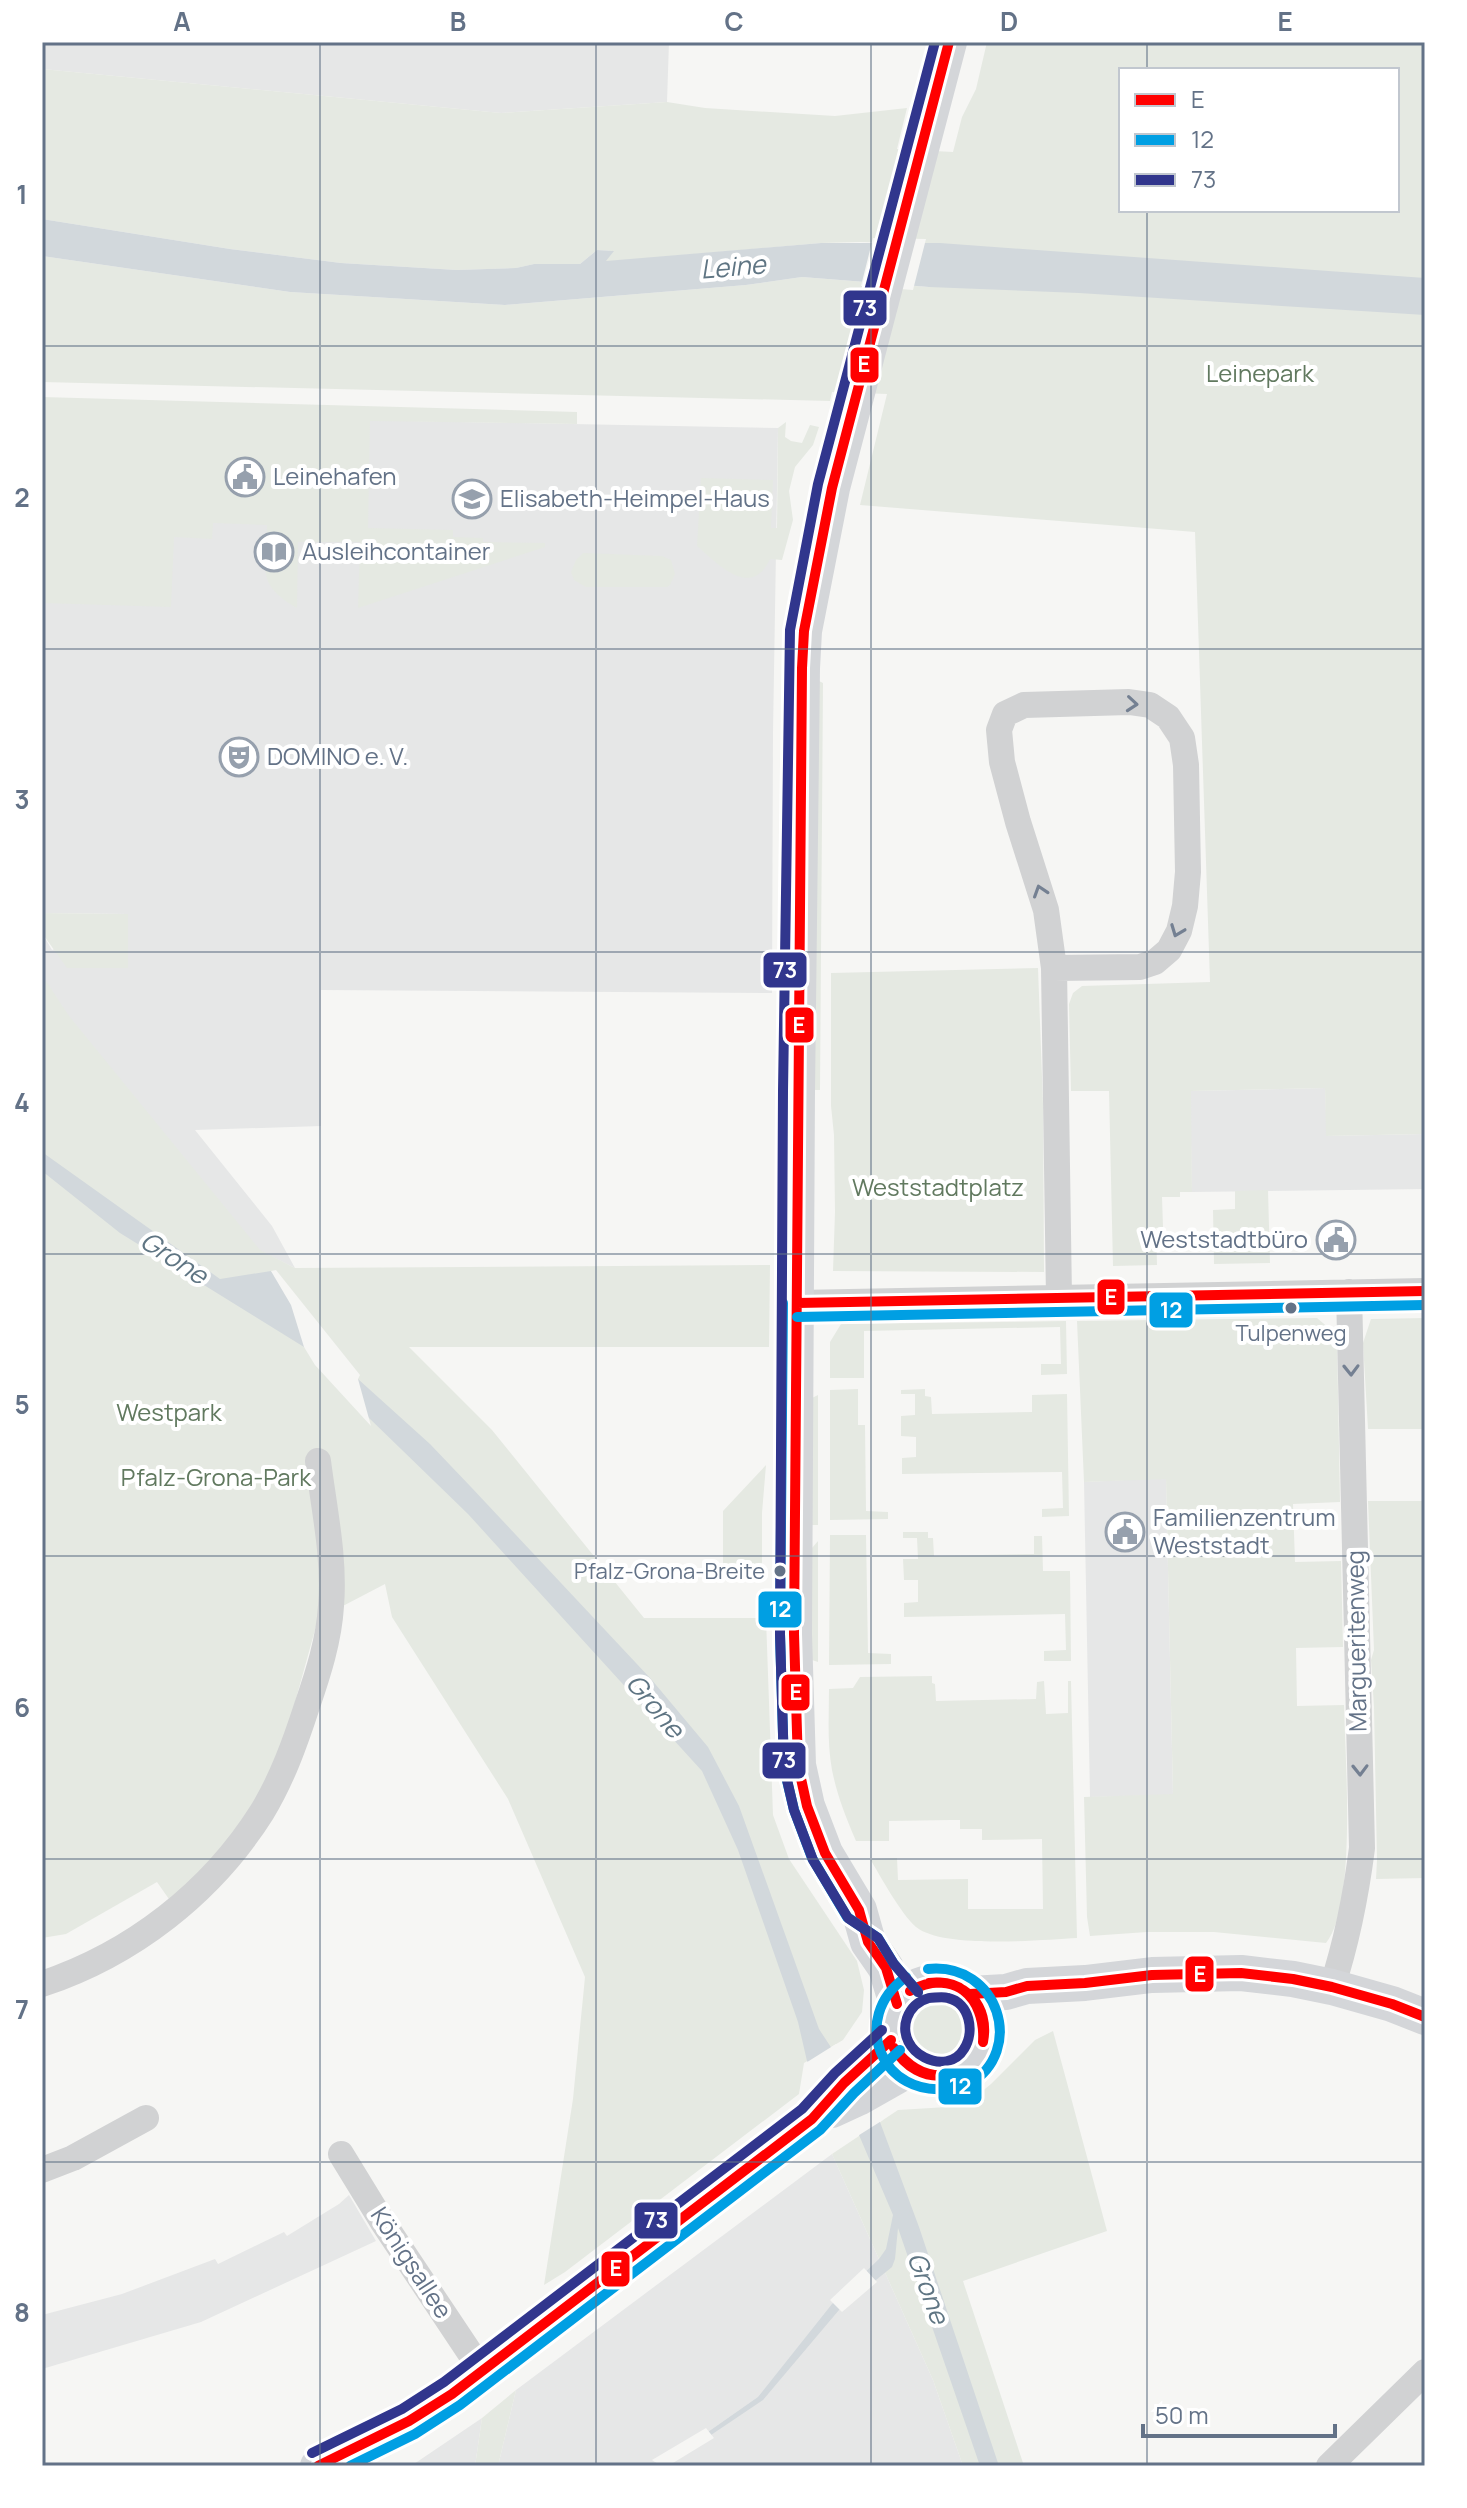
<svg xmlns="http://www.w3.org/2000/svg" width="1467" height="2508" font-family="Manrope,sans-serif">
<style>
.built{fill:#e6e7e7}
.green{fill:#e5e9e2;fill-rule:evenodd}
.water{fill:#d2d8dc}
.pier{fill:#f6f6f4}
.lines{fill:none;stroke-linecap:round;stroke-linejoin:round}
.street{stroke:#d1d2d3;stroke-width:26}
.secondary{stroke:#d4d6d9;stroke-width:36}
.bus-1-casing{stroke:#fff;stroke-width:16}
.bus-2-casing{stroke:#fff;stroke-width:16}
.bus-3-casing{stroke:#fff;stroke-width:16}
.bus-1{stroke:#f00;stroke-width:10}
.bus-2{stroke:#009fe3;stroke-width:10}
.bus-3{stroke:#31368d;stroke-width:10}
.oneway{stroke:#748092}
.grid{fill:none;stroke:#637287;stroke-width:2;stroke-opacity:0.55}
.bus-dot{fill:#637287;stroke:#fff;stroke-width:3}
.labels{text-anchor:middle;stroke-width:8;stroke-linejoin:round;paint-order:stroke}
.bus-label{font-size:22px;fill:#637287;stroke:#fff}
.park-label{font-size:24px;fill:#61795f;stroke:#fff}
.poi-label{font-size:24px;fill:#637287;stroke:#fff;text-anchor:start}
.street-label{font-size:24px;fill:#637287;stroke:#fff}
.water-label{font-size:26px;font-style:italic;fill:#5f7583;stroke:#fff}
.line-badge{stroke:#fff;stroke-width:3}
.badge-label{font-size:22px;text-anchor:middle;font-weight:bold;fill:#fff}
.neatline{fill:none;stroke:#637287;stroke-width:3}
.grid-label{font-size:26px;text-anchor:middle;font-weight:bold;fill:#637287}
</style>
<rect width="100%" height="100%" fill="#f6f6f4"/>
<!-- built -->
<path class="built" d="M 42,42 L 669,42 L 667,102 L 501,113 L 42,69 Z
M 42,414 L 778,428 L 773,733 L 772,993 L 321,990 L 321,1126 L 195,1130 L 272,1226 L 295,1268 L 232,1237 L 42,1116 L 42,933 L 52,950 L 128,914 L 42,913 Z
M 1325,1088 L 1327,1136 L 1425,1134 L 1425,1189 L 1192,1192 L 1190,1091 Z
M 1166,1478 L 1173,1795 L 1090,1797 L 1084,1482 Z
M 832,2154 L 933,2380 L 963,2466 L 498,2466 L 516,2390 Z
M 349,2195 L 376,2241 L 201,2322 L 42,2369 L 42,2315 L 122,2294 L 215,2259 L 218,2264 L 284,2232 L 287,2236 L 339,2204 Z
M 482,2418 L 475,2466 L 411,2466 Z"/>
<!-- green -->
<path class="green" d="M 987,42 L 1425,42 L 1425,1134 L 1326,1136 L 1325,1088 L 1191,1091 L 1192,1192 L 1180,1192 L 1180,1197 L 1162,1197 L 1163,1227 L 1156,1228 L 1157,1265 L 1113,1266 L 1109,1091 L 1071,1091 L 1069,1004 L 1073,993 L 1082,986 L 1210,982 L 1195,532 L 860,505 L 887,394 L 832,392 L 830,401 L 42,382 L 42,256 L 290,292 L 505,305 L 746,285 L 802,277 L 928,287 L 939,244 L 860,242 L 821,243 L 604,262 L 613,251 L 597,250 L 580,264 L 534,264 L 516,268 L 457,270 L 341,263 L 230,249 L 42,219 L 42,69 L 501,113 L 667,102 L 705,108 L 835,116 L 907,108 L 897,149 L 953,152 L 962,117 L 976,89 ZM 1121,70 L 1397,70 L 1397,210 L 1121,210 Z
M 42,397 L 577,412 L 577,424 L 370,421 L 368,528 L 453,530 L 453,537 L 483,538 L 483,542 L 545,543 L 545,547 L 358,608 L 360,542 L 298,542 L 297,608 C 254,583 267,569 267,525 L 213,523 L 212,539 L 174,537 L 171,607 L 42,603 Z
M 786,422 L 785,437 L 791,441 L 802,443 L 810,425 L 819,427 L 813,445 L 795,467 L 789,491 L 793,520 L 782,560 L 770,559 C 751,600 718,564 697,546 L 701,478 L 773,480 L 771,528 L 777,528 L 778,428 Z
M 583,553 L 662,556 L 671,560 L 675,574 L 670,585 L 667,587 L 586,587 L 574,580 L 571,572 L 576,560 Z
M 817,680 L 823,683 L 820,1090 L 814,1090 Z
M 42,913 L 128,914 L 128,968 L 67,968 L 42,933 Z
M 1038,968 L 1043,1104 L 1044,1272 L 833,1271 L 835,1212 L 834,1135 L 831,1106 L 831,973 Z
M 42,975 L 69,1016 L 260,1250 L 295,1268 L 770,1265 L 769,1347 L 409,1347 L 492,1430 L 644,1618 L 766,1618 L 773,1815 L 789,1859 L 857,1961 L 864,1990 L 862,2012 L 843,2040 L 804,2063 L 799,2094 L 565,2272 L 544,2285 L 573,2099 L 585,1977 L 508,1799 L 392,1617 L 385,1584 L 318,1619 L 278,1764 L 226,1848 L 171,1902 L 157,1882 L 66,1934 L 42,1938 Z
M 1268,1190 L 1270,1263 L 1214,1264 L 1213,1210 L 1235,1209 L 1235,1191 Z
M 1317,1318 L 1330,1329 L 1337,1338 L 1340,1502 L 1293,1504 L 1295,1562 L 1341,1561 L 1343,1647 L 1296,1648 L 1297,1706 L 1344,1705 C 1345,1758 1357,1905 1326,1943 L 1214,1932 L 1147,1932 L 1090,1936 L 1087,1917 L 1084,1797 L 1173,1794 L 1166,1479 L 1084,1482 L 1077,1321 Z
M 1425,1318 L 1425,1429 L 1368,1429 L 1363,1343 L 1371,1319 Z
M 1066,1321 L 1067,1374 L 1041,1375 L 1041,1364 L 1061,1364 L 1060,1327 L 864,1331 L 864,1378 L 830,1378 L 830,1342 L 841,1324 Z
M 858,1389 L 858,1425 L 865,1425 L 866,1511 L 888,1512 L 888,1519 L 830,1520 L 830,1390 Z
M 925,1389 L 925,1396 L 931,1397 L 932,1414 L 1032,1412 L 1032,1395 L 1067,1394 L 1069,1516 L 1042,1517 L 1042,1509 L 1063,1508 L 1062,1472 L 902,1474 L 902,1458 L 916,1457 L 916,1437 L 901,1436 L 901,1416 L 915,1415 L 915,1394 L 901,1394 L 901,1390 Z
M 818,1395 L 818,1525 L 812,1525 L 812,1398 Z
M 766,1465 L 762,1513 L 762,1566 L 723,1566 L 723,1511 Z
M 1368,1501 L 1425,1501 L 1425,1878 L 1376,1879 L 1377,1860 L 1374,1707 L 1371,1660 L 1374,1650 Z
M 903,1532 L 928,1532 L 928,1538 L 933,1538 L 934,1556 L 1034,1554 L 1034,1536 L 1042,1536 L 1043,1571 L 1070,1571 L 1071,1661 L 1044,1661 L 1044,1651 L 1066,1650 L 1065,1614 L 904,1617 L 904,1603 L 918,1602 L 918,1580 L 904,1580 L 903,1559 L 918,1559 L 917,1538 L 903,1538 Z
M 830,1535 L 866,1535 L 868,1653 L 891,1654 L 891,1664 L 829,1665 Z
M 818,1541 L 818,1662 L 812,1660 L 812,1548 Z
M 932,1676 L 932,1683 L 935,1684 L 936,1701 L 1036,1699 L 1037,1682 L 1044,1681 L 1046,1714 L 1068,1713 L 1068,1681 L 1071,1681 L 1077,1938 C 1040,1940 943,1949 916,1927 C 901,1914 881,1877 870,1859 L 897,1858 L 898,1880 L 968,1879 L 968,1909 L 1043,1909 L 1042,1839 L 982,1840 L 982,1829 L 960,1829 L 960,1820 L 951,1820 L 889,1821 L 889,1841 L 856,1841 C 846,1818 837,1795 832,1770 C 827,1743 829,1715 829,1689 L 853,1688 L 860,1677 Z
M911 2029a26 26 0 1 1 52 0a26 26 0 1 1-52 0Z
M 1053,2031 L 1107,2231 L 963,2281 L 1024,2466 L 963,2466 L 933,2380 L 832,2154 L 898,2110 L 964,2106 L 991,2084 L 1035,2040 Z
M 516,2390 L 498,2466 L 475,2466 L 482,2418 Z"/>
<!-- water -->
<path class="water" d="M 42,219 L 230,249 L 341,263 L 457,270 L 516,268 L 534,264 L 580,264 L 597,250 L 614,251 L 606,261 L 821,243 L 940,243 L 1425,278 L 1425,315 L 1079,293 L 929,287 L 802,277 L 746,285 L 505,305 L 290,292 L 42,256 Z
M 42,1152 L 220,1279 L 271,1271 L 358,1379 L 430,1444 L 471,1487 L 651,1679 L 708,1747 L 739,1806 L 819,2029 L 880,2122 L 919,2227 L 999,2466 L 980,2466 L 898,2228 L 895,2259 L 892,2267 L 839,2310 L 763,2400 L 711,2435 L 660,2466 L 650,2466 L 708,2432 L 758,2397 L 832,2304 L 879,2259 L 886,2249 L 893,2215 L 859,2135 L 807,2061 L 798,2022 L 738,1850 L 702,1771 L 468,1514 L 368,1417 L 304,1347 L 120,1233 L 42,1171 Z"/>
<!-- pier -->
<path class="pier" d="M 873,238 L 926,239 L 913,290 L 861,286 Z
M 276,1270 L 360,1375 L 358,1379 L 371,1426 L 315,1365 L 304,1347 L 291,1305 L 271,1271 Z
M 836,2044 L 883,2120 L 856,2137 L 804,2064 Z
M 864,2268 L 877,2282 L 842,2312 L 830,2300 Z
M 706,2428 L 714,2438 L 668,2466 L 661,2466 L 652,2460 Z"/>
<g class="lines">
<!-- street -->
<path class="street" d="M 1054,968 L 1140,967 L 1155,962 L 1169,950 L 1179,931 L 1185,906 L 1188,872 L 1186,765 L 1182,738 L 1168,717 L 1150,705 L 1129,702 L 1024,705 L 1005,714 L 999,730 L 1002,762 L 1018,822 L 1046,910 L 1054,968 L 1059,1298
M 797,1303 L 1425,1291
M 42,1984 C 132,1954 211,1893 262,1812 C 282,1779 295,1743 307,1706 C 318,1674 329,1640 331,1606 C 335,1558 324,1509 318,1461
M 1332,1987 C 1347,1941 1356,1895 1362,1848 L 1349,1292
M 341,2154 L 382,2221 L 482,2371
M 42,2170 L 73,2158 L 146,2118
M 1329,2466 L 1425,2372"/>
<!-- secondary -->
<path class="secondary" d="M891 2029a47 47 0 1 1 94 0a47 47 0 1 1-94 0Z
M 970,1994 L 1006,1992 L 1027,1986 L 1085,1983 L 1152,1975 L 1241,1973 L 1293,1979 L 1332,1987 L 1392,2004 L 1425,2017
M 897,2004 L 886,1968 L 868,1942 L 859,1910 L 825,1853 L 807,1806 L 798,1765 L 794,1634 L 797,1091 L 802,668 L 804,631 L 832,488 L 949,42
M 832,2110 L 858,2098 L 911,2068
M 318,2466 L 409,2421 L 452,2394 L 812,2119 L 844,2083 L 891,2040"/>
<defs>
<path id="bus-1" d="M 797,1303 L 1425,1291
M 929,1983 C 965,1979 990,2006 983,2042
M 910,1991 C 953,1967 986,1997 983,2042
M 970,1994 L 1006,1992 L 1027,1986 L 1085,1983 L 1152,1975 L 1241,1973 L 1293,1979 L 1332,1987 L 1392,2004 L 1425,2017
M 897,2004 L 886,1968 L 868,1942 L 859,1910 L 825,1853 L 807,1806 L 798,1765 L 794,1634 L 802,668 L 804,631 L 832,488 L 949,42
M 894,2048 C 907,2065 924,2078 947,2075
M 894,2048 C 905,2067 925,2079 947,2075
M 318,2466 L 409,2421 L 452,2394 L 812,2119 L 844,2083 L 891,2040"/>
<path id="bus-2" d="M 783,1303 L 780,1634 L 784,1768 L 794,1810 L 812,1858 L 847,1917 L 878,1938 L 894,1964 L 918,1992
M 797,1317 L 1425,1305
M 906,1977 C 848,2018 882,2100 951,2088 C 957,2087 963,2087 969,2084 C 1026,2051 999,1962 928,1969
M 350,2466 L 415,2434 L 460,2405 L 820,2130 L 854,2093 L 900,2050"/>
<path id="bus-3" d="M 918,1992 L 894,1964 L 878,1938 L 848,1918 L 813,1860 L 794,1810 L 784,1767 L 780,1634 L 783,1091 L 790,630 L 818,484 L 935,42
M 929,1998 C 935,1998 942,1996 948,1998 C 970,2003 975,2032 964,2049 C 947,2078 895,2053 907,2018 C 911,2007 918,2001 929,1998 Z
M 312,2453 L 402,2409 L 444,2382 L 802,2109 L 835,2073 L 882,2030"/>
</defs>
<!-- bus-1 casing -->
<use href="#bus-1" class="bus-1-casing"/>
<!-- bus-2 casing -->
<use href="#bus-2" class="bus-2-casing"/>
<!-- bus-3 casing -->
<use href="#bus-3" class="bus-3-casing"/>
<!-- bus-1 -->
<use href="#bus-1" class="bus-1"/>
<!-- bus-2 -->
<use href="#bus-2" class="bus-2"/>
<!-- bus-3 -->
<use href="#bus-3" class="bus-3"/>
</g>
<!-- one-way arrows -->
<defs><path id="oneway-chevron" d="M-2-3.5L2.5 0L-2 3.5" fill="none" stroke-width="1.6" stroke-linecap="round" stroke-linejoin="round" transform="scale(2)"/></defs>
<g class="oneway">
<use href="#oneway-chevron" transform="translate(1132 704) rotate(5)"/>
<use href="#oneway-chevron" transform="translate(1040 891) rotate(-108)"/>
<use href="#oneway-chevron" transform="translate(1177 931) rotate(111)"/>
<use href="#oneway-chevron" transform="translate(1351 1370) rotate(89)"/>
<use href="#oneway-chevron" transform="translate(1360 1770) rotate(89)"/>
</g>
<!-- grid -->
<path class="grid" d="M 320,42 L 320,2466M 596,42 L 596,2466M 871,42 L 871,2466M 1147,42 L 1147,70M 1147,210 L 1147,2466M 42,346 L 1425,346M 42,649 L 1425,649M 42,952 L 1425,952M 42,1254 L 1425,1254M 42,1556 L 1425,1556M 42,1859 L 1425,1859M 42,2162 L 1425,2162"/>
<!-- icons -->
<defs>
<symbol id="civic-ring" viewBox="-11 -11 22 22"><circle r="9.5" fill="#fff" stroke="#96a0ad" stroke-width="1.5"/><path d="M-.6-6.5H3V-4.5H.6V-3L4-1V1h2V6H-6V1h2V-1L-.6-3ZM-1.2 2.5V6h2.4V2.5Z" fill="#96a0ad"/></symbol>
<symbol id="school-ring" viewBox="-11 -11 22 22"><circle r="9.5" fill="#fff" stroke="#96a0ad" stroke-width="1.5"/><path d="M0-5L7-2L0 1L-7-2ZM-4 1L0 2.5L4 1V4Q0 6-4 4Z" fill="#96a0ad"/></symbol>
<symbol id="library-ring" viewBox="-11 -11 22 22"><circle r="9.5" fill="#fff" stroke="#96a0ad" stroke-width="1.5"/><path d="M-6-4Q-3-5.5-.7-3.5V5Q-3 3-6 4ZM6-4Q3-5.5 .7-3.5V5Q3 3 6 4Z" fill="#96a0ad"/></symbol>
<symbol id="theatre-ring" viewBox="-11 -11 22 22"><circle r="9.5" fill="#fff" stroke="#96a0ad" stroke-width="1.5"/><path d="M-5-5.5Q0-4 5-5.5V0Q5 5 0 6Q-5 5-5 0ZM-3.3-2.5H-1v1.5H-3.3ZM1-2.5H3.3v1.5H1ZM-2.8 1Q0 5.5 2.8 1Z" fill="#96a0ad"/></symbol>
</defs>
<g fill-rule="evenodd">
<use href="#civic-ring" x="223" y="455" width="44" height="44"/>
<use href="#school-ring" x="450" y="477" width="44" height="44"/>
<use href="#library-ring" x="252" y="530" width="44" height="44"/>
<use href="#theatre-ring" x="217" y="735" width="44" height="44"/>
<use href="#civic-ring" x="1314" y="1218" width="44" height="44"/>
<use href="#civic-ring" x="1103" y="1510" width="44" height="44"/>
</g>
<!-- markers -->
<g class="bus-dot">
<circle cx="1291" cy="1308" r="7"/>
<circle cx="780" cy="1571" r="7"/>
</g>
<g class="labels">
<!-- bus labels -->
<g class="bus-label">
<text x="1291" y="1341">Tulpenweg</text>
<text x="765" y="1579" text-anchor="end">Pfalz-Grona-Breite</text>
</g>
<!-- park labels -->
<g class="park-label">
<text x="1260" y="382">Leinepark</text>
<text x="938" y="1196">Weststadtplatz</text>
<text x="169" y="1421">Westpark</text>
<text x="216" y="1486">Pfalz-Grona-Park</text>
</g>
<!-- poi labels -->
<g class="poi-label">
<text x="273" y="485">Leinehafen</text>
<text x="500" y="507">Elisabeth-Heimpel-Haus</text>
<text x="302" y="560">Ausleihcontainer</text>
<text x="267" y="765">DOMINO e. V.</text>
<text x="1308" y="1248" text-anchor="end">Weststadtbüro</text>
<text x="1153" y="1526">Familienzentrum<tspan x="1153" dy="28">Weststadt</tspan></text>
</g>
<!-- street labels -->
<g class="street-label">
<text transform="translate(1357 1641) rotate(-91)" y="8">Margueritenweg</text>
<text transform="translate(411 2263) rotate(57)" y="8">Königsallee</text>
</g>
<!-- water labels -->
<g class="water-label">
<text transform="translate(733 267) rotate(-5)" y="9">Leine</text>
<text transform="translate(174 1258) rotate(33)" y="9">Grone</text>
<text transform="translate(655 1706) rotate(50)" y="9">Grone</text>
<text transform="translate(928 2288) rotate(70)" y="9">Grone</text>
</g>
</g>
<g class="line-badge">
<rect x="842" y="289" width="46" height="38" rx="8" fill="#31368d"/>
<rect x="849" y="346" width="31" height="38" rx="8" fill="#f00"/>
<rect x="762" y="951" width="46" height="38" rx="8" fill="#31368d"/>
<rect x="784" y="1006" width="31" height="38" rx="8" fill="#f00"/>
<rect x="1096" y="1278" width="30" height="38" rx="8" fill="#f00"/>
<rect x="1148" y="1291" width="46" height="38" rx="8" fill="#009fe3"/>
<rect x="757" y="1590" width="46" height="39" rx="8" fill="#009fe3"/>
<rect x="780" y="1673" width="31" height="39" rx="8" fill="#f00"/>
<rect x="761" y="1741" width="46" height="39" rx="8" fill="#31368d"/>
<rect x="1184" y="1955" width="31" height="38" rx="8" fill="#f00"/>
<rect x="937" y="2067" width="46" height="39" rx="8" fill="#009fe3"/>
<rect x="633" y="2201" width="46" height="39" rx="8" fill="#31368d"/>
<rect x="600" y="2250" width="31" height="38" rx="8" fill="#f00"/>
</g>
<g class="badge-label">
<text x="865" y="316">73</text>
<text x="864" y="372">E</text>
<text x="785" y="978">73</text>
<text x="799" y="1033">E</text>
<text x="1111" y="1305">E</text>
<text x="1171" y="1318">12</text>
<text x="780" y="1617">12</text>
<text x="796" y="1700">E</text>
<text x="784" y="1768">73</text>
<text x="1200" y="1982">E</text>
<text x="960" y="2094">12</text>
<text x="656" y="2228">73</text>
<text x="616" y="2276">E</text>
</g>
<!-- border -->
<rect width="1467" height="2508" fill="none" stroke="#ffffff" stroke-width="88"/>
<!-- legend -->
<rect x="1119" y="68" width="280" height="144" fill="#ffffff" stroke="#c1c7cf" stroke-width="2"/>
<rect x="1135" y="94" width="40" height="12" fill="#ff0000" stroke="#c1c7cf" stroke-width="2"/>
<text x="1191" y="108" font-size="24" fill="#637287">E</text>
<rect x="1135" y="134" width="40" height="12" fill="#009fe3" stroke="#c1c7cf" stroke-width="2"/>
<text x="1191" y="148" font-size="24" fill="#637287">12</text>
<rect x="1135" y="174" width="40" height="12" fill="#31368d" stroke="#c1c7cf" stroke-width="2"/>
<text x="1191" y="188" font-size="24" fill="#637287">73</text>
<!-- scale -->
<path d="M1143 2424v12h192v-12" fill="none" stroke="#637287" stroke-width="4"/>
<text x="1155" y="2424" font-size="24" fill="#637287" stroke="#ffffff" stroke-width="6" paint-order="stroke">50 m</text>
<rect x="44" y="44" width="1379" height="2420" class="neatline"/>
<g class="grid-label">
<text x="182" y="31">A</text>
<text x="458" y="31">B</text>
<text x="734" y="31">C</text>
<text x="1009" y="31">D</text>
<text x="1285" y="31">E</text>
<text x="22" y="204">1</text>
<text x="22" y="507">2</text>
<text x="22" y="809">3</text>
<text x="22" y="1112">4</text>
<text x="22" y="1414">5</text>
<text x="22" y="1717">6</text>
<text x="22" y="2019">7</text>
<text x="22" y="2322">8</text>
</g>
</svg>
